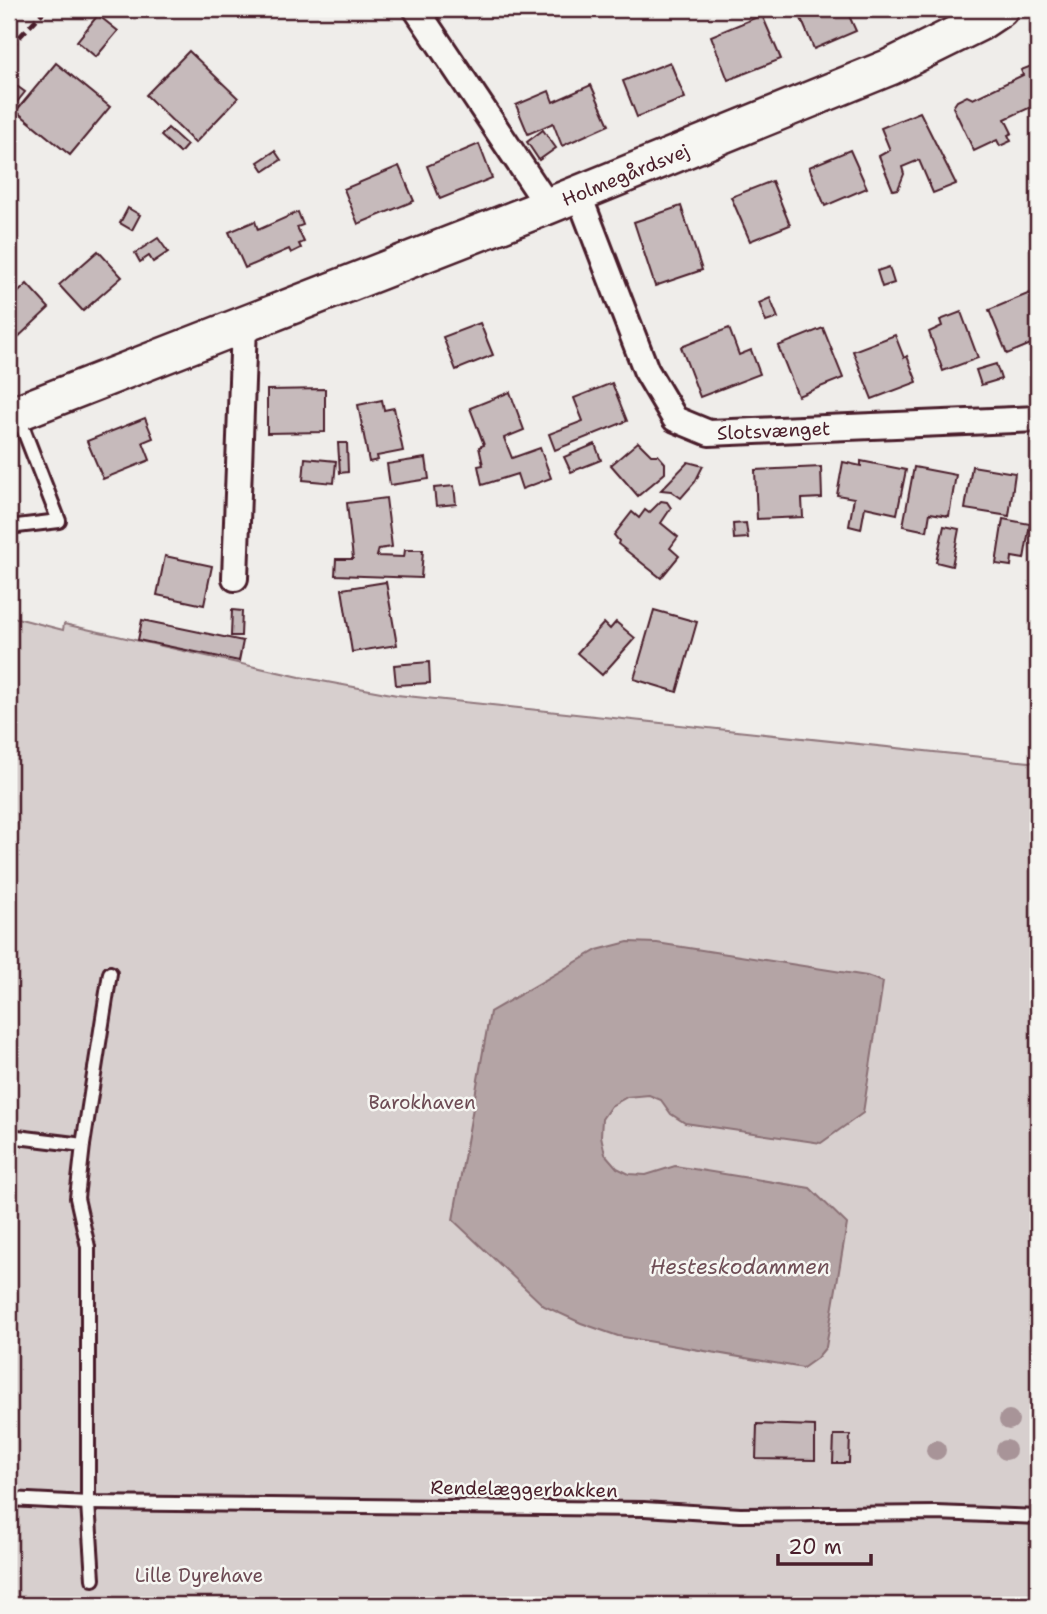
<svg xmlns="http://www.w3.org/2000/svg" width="1047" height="1614" font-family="'Shantell Sans',sans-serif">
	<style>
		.green { fill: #d7cfce; stroke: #90777c; stroke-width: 2 }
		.water { fill: #b4a4a5; stroke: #8a6f74; stroke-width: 2 }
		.building { fill: #c6babb; stroke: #4a1f2b; stroke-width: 2 }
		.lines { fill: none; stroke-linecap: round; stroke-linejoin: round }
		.lane-casing { stroke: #4a1f2b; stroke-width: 18 }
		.street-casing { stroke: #4a1f2b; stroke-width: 30 }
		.secondary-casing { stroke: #4a1f2b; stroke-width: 40 }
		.lane { stroke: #f6f6f2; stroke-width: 12 }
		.street { stroke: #f6f6f2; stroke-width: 24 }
		.secondary { stroke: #f6f6f2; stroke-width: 35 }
		.rail { stroke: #4a1f2b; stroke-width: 5; stroke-dasharray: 10 5; stroke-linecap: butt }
		.tree { fill: #a89498 }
		.labels { text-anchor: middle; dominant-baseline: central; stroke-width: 5; stroke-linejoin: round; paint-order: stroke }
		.street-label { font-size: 19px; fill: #4a1f2b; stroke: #f6f6f2 }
		.park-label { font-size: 19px; fill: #6d4b54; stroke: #f6f6f2 }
		.water-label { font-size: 21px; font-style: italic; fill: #6f4e56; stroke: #f6f6f2 }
	</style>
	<rect width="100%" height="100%" fill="#efedea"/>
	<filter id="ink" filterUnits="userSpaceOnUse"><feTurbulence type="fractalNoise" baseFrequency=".0143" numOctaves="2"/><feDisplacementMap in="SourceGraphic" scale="14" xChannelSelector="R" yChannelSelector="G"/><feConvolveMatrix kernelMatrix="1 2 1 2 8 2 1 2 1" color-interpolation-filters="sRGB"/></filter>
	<g filter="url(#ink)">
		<!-- green -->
		<polygon class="green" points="9,616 63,630 64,624 300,677 397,695 1038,763 1038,1605 9,1605"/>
		<!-- water -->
		<polygon class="water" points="628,942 657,943 867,976 883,982 863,1113 821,1143 685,1123 671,1114 661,1100 649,1095 627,1097 611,1106 602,1119 601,1136 605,1154 617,1168 629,1174 646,1175 675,1166 810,1188 847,1224 826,1347 817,1358 803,1368 618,1336 581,1323 544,1306 453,1220 490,1012 597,950"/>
		<!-- building -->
		<g class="building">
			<polygon points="818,9 846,9 856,31 814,49 800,16"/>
			<polygon points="98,15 118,31 96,57 77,41"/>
			<polygon points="762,15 781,59 728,80 711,36"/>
			<polygon points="189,51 238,98 195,143 146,95"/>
			<polygon points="670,62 685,98 637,117 623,81"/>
			<polygon points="56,63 110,107 70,155 16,111"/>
			<polygon points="1037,64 1038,117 1033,106 1005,119 1012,133 1008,135 1011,141 1000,146 997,140 974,151 953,107 957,101 967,96 973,99 1023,75 1021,70"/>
			<polygon points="14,84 25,92 9,112 9,91"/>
			<polygon points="591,85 609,125 562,146 553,123 528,134 516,105 549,91 553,102"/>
			<polygon points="920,112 956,184 933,193 919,160 902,167 904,174 898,189 893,190 879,156 890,150 881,128"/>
			<polygon points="168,128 187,145 180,153 161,136"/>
			<polygon points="543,130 556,148 539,160 527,142"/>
			<polygon points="479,144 492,178 440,199 427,166"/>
			<polygon points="850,150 867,188 825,206 809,167"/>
			<polygon points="275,151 281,160 264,171 258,162"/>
			<polygon points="399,166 414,201 358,224 344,189"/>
			<polygon points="772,181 790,225 750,241 731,197"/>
			<polygon points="681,206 702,270 655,286 634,222"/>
			<polygon points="128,208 140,215 132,230 120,223"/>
			<polygon points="298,212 303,225 297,227 304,242 299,244 301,248 291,253 289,249 245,268 229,232 255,221 258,230"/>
			<polygon points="158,238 168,252 153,262 149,256 140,262 135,253"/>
			<polygon points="98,251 122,277 83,311 59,285"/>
			<polygon points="889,267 894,283 882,287 877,271"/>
			<polygon points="27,284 49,308 13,342 9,337 9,301"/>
			<polygon points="1030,293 1038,313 1038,341 1007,354 989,310"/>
			<polygon points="770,298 778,318 766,322 759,303"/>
			<polygon points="961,312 978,358 943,371 929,332 942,326 940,320"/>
			<polygon points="480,323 493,355 456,370 443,337"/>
			<polygon points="729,328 739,355 751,350 760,374 700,397 681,347"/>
			<polygon points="823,328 843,378 798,396 778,346"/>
			<polygon points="895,335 904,358 907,356 917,382 872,399 853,351"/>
			<polygon points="996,364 1001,379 981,385 976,370"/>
			<polygon points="612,383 627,421 555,450 549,434 583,421 574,398"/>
			<polygon points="325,389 325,432 267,433 267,390"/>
			<polygon points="510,392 524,430 504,438 512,458 540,448 551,478 522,489 517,474 482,485 478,466 483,465 479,447 484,445 470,408"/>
			<polygon points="382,400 384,410 394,408 403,451 377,456 378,460 369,462 358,405"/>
			<polygon points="145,418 153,438 143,442 150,460 103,479 87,441"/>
			<polygon points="638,442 651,455 658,455 665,463 665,473 638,496 611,465"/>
			<polygon points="338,443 347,443 348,472 340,473"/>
			<polygon points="595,444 601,460 571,472 564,457"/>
			<polygon points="305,458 336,461 334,483 303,480"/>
			<polygon points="426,458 429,479 390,485 387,464"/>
			<polygon points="861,461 906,470 897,514 865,507 861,529 849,526 854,498 837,495 843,462 861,466"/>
			<polygon points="688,462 703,466 695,482 681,498 671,491 661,490"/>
			<polygon points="972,466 1015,473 1009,516 965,509"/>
			<polygon points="821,467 822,498 802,499 803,517 757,519 755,470"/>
			<polygon points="914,467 956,475 949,516 930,513 927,531 903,526"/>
			<polygon points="454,486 456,504 436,506 434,488"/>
			<polygon points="386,498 392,547 379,549 377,556 404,557 405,550 423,550 421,578 335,575 336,559 353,559 347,503"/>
			<polygon points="661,501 667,502 671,508 661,523 678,537 670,548 679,556 661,578 618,544 619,541 614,535 632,512 639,518 645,510 649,513"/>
			<polygon points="1003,519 1030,524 1024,559 1012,557 1011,566 996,564"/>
			<polygon points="746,523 748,538 734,539 733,524"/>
			<polygon points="944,526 959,529 952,566 936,562"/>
			<polygon points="165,556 212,566 204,605 157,595"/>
			<polygon points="386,582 397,645 352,652 342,589"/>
			<polygon points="232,610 242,611 241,636 231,636"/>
			<polygon points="654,610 697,622 677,692 634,679"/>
			<polygon points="142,620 243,641 239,661 138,640"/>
			<polygon points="616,622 635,638 602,675 577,653 604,623 610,629"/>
			<polygon points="429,662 430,683 396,685 394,665"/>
			<polygon points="757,1424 815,1426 815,1460 756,1459"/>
			<polygon points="834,1435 850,1435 849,1463 833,1463"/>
		</g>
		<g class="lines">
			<defs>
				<g id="lane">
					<polyline points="9,527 59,521 17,413"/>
					<polyline points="9,1136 83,1145"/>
					<polyline points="9,1499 88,1503 644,1509 740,1515 936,1513 1038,1517"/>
					<polyline points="93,1579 88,1503 88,1247 77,1198 83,1145 110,973"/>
				</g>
				<g id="street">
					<polyline points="416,9 548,206"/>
					<path id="s1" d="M578,193L646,370L675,419L709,433L1038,419"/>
					<polyline points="235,578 244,325"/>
				</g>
				<g id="secondary">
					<path id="s2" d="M9,416L548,206L890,67L979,23L1000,9"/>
				</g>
			</defs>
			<!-- lane casing -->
			<use href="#lane" class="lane-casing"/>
			<!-- street casing -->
			<use href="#street" class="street-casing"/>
			<!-- secondary casing -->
			<use href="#secondary" class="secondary-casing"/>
			<!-- lane -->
			<use href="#lane" class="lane"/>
			<!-- street -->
			<use href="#street" class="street"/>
			<!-- secondary -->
			<use href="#secondary" class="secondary"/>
			<!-- rail -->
			<polyline class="rail" points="9,48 46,9"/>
		</g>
		<!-- trees -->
		<g class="tree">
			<circle cx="1009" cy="1420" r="10"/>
			<circle cx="936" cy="1450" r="10"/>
			<circle cx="1006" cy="1450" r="10"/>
		</g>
	</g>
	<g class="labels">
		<!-- street labels -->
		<g class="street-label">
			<text stroke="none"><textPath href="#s2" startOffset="662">Holmegårdsvej</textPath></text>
			<text stroke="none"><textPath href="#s1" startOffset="348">Slotsvænget</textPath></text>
			<text transform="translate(524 1489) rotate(1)">Rendelæggerbakken</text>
		</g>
		<!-- park labels -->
		<g class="park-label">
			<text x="422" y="1102">Barokhaven</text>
			<text x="199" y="1575">Lille Dyrehave</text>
		</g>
		<!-- water labels -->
		<g class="water-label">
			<text x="740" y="1267">Hesteskodammen</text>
		</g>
	</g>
	<!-- margin -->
	<rect width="1047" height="1614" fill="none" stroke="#f6f6f2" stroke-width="35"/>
	<rect x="18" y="18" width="1012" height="1579" fill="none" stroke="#4a1f2b" stroke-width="2.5" filter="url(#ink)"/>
	<!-- scale -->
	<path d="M778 1554v10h93v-10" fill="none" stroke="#4a1f2b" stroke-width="3.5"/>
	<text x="788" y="1554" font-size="21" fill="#4a1f2b" stroke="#f6f6f2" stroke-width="5" paint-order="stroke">20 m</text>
</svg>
